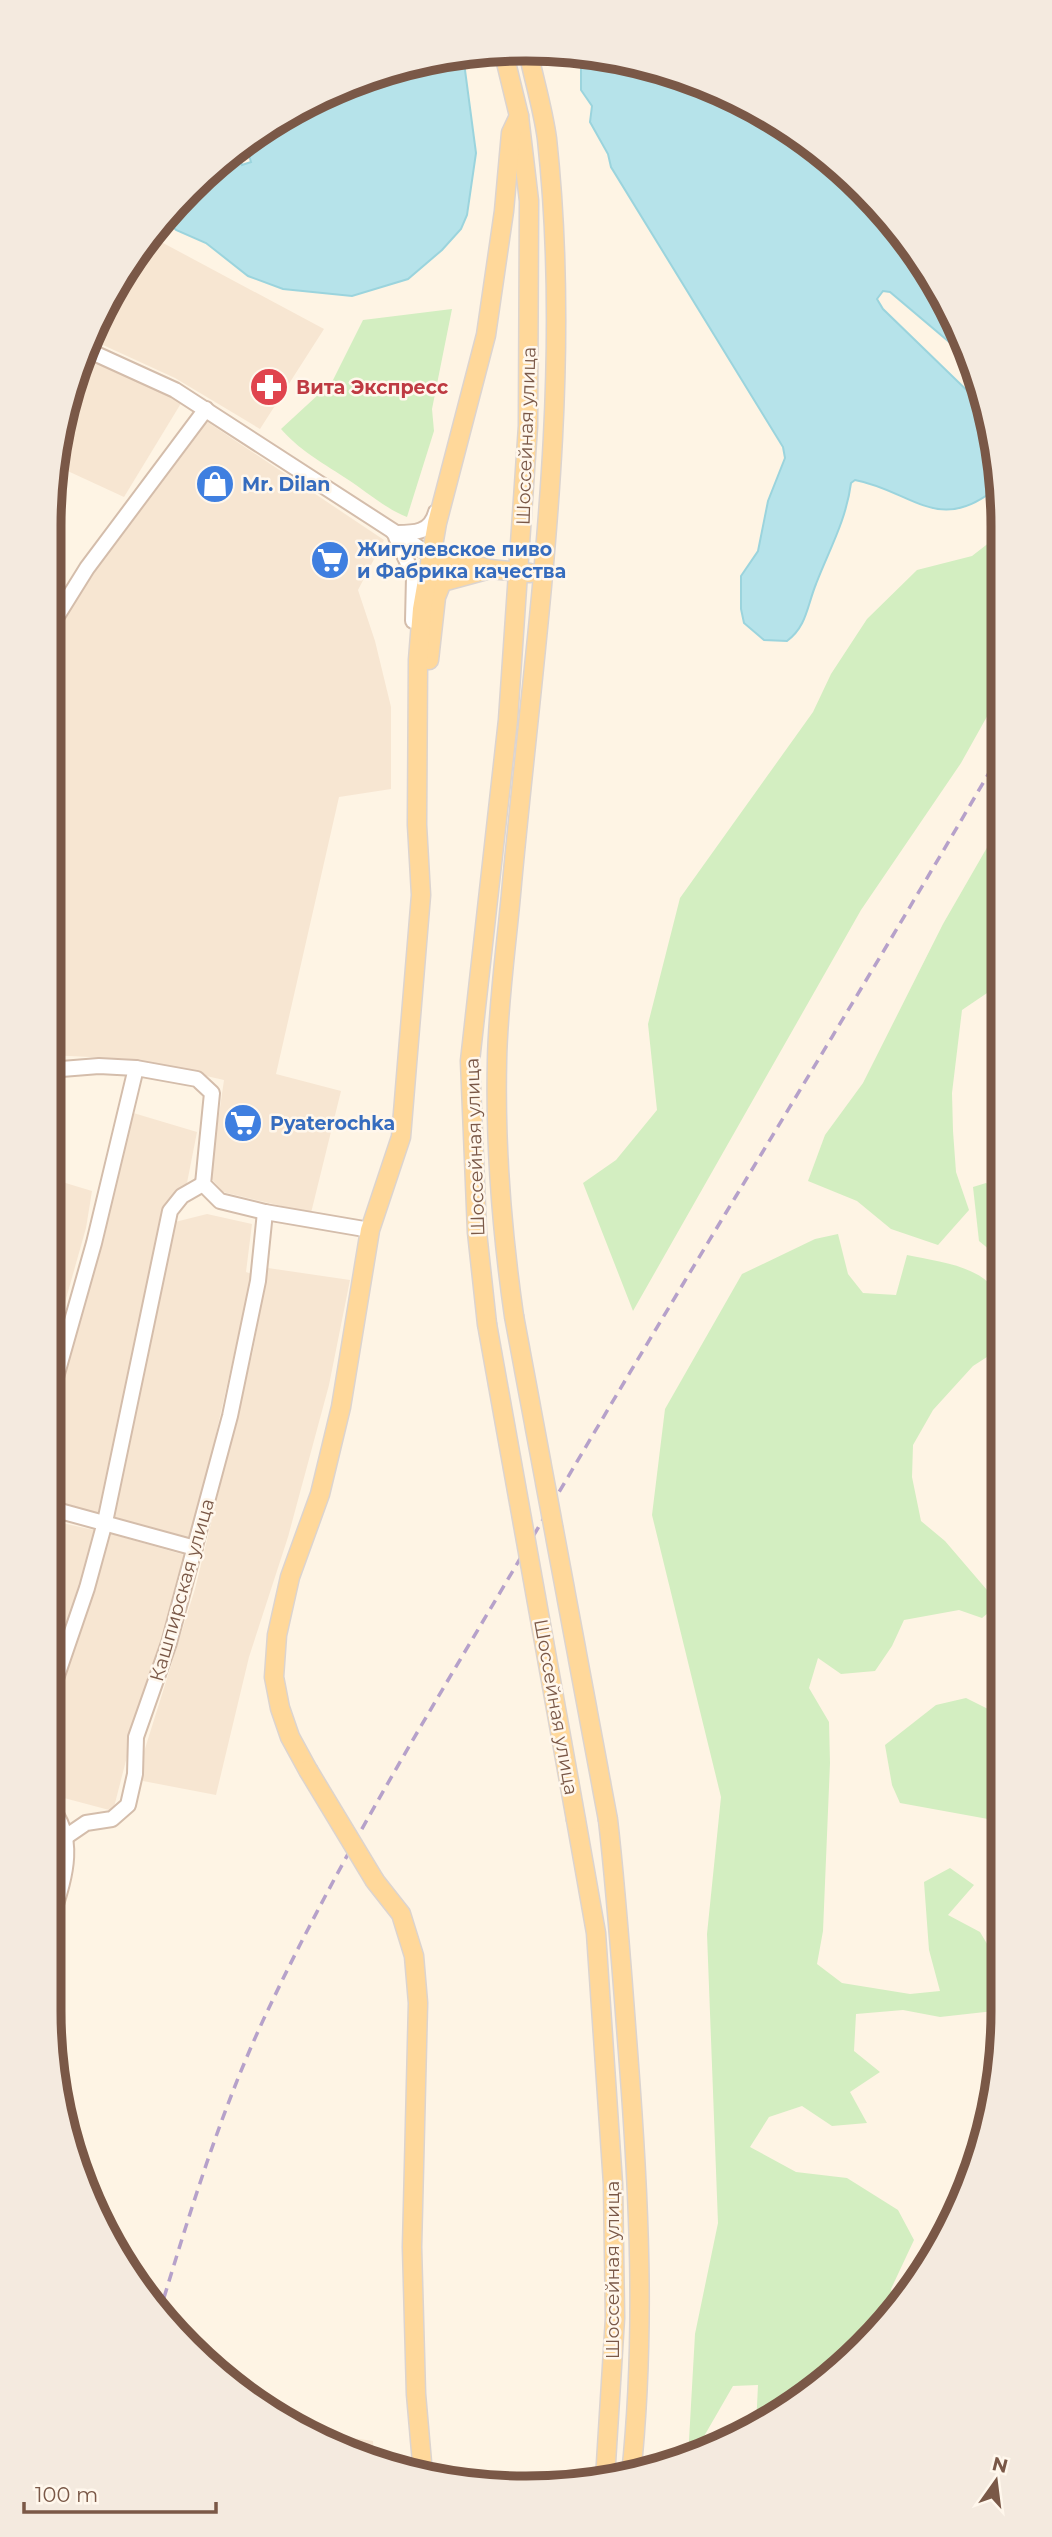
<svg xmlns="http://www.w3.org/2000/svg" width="1052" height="2537" font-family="Montserrat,sans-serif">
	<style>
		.residential { fill: #f7e6d2 }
		.green { fill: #d3eec1 }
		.water { fill: #b6e3ea; stroke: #9bd4dd; stroke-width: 2 }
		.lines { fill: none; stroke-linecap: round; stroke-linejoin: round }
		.minor-casing { stroke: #d4bdab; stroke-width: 18 }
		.major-casing { stroke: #dcd4cf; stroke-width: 21 }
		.minor { stroke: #fff; stroke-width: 14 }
		.major { stroke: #ffd89a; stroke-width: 18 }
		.rail { stroke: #b6a1ca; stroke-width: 3.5; stroke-dasharray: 10 7; stroke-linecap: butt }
		.major-bridge-casing { stroke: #dcd4cf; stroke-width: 21; stroke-linecap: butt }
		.major-bridge { stroke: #ffd89a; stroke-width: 18 }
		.labels { text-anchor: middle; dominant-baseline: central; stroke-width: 5; stroke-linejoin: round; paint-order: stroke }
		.health-label { font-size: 19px; font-weight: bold; fill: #be3a42; stroke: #fff7ec; text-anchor: start }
		.street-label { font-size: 19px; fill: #7a5847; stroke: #fff7ec }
		.shop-label { font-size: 19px; font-weight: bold; fill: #366cbe; stroke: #fff7ec; text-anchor: start }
		.rim { fill: none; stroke: #7a5847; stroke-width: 9 }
	</style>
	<rect width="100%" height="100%" fill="#fef4e4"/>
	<!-- residential -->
	<g class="residential">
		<polygon points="150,236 324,329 260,429 175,378 90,339 113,288"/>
		<polygon points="83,353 183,400 124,497 59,467 74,373"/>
		<polygon points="206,421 384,540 358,590 375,641 391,707 391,789 339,797 276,1074 341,1091 311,1213 223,1192 210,1177 224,1080 131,1059 49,1055 49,648 61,623 94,571"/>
		<polygon points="130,1112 197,1132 186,1188 165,1212 101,1518 49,1502 49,1421 66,1366"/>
		<polygon points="49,1178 92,1191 86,1228 49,1359"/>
		<polygon points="207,1214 252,1224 246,1272 252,1274 192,1541 114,1519 171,1223"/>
		<polygon points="268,1268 350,1280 329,1385 288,1537 249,1657 216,1795 143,1781 143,1755 195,1589 253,1351"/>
		<polygon points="49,1520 98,1531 49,1687"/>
		<polygon points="108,1533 188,1556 141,1702 113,1811 49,1794 49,1717"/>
		<polygon points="266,2406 313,2421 312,2432 373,2441 374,2463 288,2424"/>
	</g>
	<!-- green -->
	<g class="green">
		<path d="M452,309L432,409L434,431L407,517C387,509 373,497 356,485C329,466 303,454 281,429L332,382L363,320Z"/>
		<polygon points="999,535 999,695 961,763 861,910 633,1311 583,1183 616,1160 657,1110 648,1024 680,898 813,712 831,674 867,619 917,570 972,556"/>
		<polygon points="1000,825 1000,980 990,991 962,1010 952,1093 953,1131 956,1172 969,1210 938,1245 891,1229 857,1201 808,1181 825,1135 863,1083 943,924"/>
		<polygon points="986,1183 1001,1194 1001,1250 996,1255 979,1241 973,1187"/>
		<path d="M838,1234L848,1274L863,1293L896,1295L907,1255C939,1262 991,1266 1001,1303C1005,1316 1001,1335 1001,1348L973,1366L933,1410L913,1445L912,1477L921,1521L945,1541L999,1604L982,1618L959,1610L904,1620L892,1646L875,1671L841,1674L818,1658L809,1688L829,1722L830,1763L823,1931L817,1964L842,1983L910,1994L940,1991L929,1950L924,1882L950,1868L974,1885L948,1915L980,1932L999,1964L994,2011L940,2017L903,2010L856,2014L854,2051L880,2072L850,2092L867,2123L832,2126L802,2106L769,2117L750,2147L796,2172L847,2178L898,2210L914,2240L891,2289L897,2309L791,2408L756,2427L758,2385L733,2386L703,2438L688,2458L695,2334L718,2223L707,1934L721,1797L652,1515L665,1409L742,1274L815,1239Z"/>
		<polygon points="1002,1481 1002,1578 992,1572 990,1522 993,1485"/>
		<polygon points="966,1698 1002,1716 1002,1785 997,1783 988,1819 900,1803 892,1785 885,1745 936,1705"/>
	</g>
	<!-- water -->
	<g class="water">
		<path d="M581,53L679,74L791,129L885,212L954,315L967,357L890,292L883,291L877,299L883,309L981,404L999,463V486C939,537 913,491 855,480L851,483C846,521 829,550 816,584C807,606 807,626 787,641L764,640L744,623L741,609V576L758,551L768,501L785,458L783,447L611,167L608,154L590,122L592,106L581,90Z"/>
		<polygon points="463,55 476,153 467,215 461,229 442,250 408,279 352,296 283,289 248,276 206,243 176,230 163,217 234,149 238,152 242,165 251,162 245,142 315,98 402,65"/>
	</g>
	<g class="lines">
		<defs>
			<g id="minor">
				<polyline points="85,349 175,390 430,555"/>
				<path d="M394,533C413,533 430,534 436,512"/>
				<polyline points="396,537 414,577 413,621"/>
				<polyline points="49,629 87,568 206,409"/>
				<polyline points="49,1070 99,1066 136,1068 197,1079 212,1093 203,1184 220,1201 265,1212 370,1230"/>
				<polyline points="49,1402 94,1243 136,1068"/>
				<polyline points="49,1508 195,1548"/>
				<polyline points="49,1699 87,1588 105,1522 170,1211 182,1196 203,1184"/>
				<path d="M49,1805C81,1842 61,1886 49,1927"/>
				<polyline points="67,1836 86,1823 112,1819 128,1805 135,1774 136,1737 169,1643 230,1416 258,1281 265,1212"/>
			</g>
			<g id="major">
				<polyline points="430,555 490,569 530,573"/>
				<polyline points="429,660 436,597 442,582 490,569"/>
				<path d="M514,1316C502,1232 495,1147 497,1061C498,1002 507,942 512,883C535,635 574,388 547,139C543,109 534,80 528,51"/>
				<polyline points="487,1324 477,1232 470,1061 508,720 528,426 529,201 519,116 503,50"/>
				<polyline points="308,1770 290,1737 280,1708 274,1677 277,1635 290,1577 320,1494 341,1407 370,1230 401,1137 421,895 417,825 418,660 422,609 437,523 486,335 504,211 511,133 519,116"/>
				<polyline points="576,1820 596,1933 613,2184 615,2318 605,2479"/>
				<path d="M608,1820C617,1898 622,1975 628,2052C639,2193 646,2334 631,2475"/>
				<polyline points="375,1881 401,1914 414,1956 418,2003 412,2247 416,2394 423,2474"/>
			</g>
		</defs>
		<!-- minor casing -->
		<use href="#minor" class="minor-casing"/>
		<!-- major casing -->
		<use href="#major" class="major-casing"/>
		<!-- minor -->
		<use href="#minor" class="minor"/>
		<!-- major -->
		<use href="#major" class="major"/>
		<!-- rail -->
		<path class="rail" d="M159,2314C190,2212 221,2109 267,2012C342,1853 435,1703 524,1552C680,1284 844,1022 1000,754"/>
		<defs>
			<g id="major-bridge">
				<polyline points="514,1316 608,1820"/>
				<polyline points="487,1324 576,1820"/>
				<polyline points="308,1770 375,1881"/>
			</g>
		</defs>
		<!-- major-bridge casing -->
		<use href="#major-bridge" class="major-bridge-casing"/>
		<!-- major-bridge -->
		<use href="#major-bridge" class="major-bridge"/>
	</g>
	<!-- icons -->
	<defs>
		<symbol id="pharmacy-disc" viewBox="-11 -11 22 22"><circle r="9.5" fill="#e0444e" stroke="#fff7ec"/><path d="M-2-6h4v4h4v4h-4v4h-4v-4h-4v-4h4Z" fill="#fff"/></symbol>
		<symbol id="shop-disc" viewBox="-11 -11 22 22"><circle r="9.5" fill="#3f7fe0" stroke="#fff7ec"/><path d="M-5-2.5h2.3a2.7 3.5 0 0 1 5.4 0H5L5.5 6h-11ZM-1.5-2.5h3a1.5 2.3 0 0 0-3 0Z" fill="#fff"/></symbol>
		<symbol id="supermarket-disc" viewBox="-11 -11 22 22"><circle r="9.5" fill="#3f7fe0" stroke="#fff7ec"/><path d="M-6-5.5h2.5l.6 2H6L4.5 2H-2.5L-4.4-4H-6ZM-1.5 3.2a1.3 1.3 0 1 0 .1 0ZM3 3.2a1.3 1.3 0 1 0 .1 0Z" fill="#fff"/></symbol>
	</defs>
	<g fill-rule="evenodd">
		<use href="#pharmacy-disc" x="247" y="365" width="44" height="44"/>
		<use href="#shop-disc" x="193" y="462" width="44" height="44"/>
		<use href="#supermarket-disc" x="308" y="538" width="44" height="44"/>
		<use href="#supermarket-disc" x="221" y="1101" width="44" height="44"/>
	</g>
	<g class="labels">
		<!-- health labels -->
		<g class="health-label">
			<text x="296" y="387">Вита Экспресс</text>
		</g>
		<!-- street labels -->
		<g class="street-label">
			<text transform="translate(526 436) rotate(-88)">Шоссейная улица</text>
			<text transform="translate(475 1147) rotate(-92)">Шоссейная улица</text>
			<text transform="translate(182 1590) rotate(-74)">Кашпирская улица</text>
			<text transform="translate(556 1707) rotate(80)">Шоссейная улица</text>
			<text transform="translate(612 2270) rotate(-90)">Шоссейная улица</text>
		</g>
		<!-- shop labels -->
		<g class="shop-label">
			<text x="242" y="484">Mr. Dilan</text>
			<text x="357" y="549">Жигулевское пиво<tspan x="357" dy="22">и Фабрика качества</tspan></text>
			<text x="270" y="1123">Pyaterochka</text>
		</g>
	</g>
	<!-- crop -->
	<path d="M0 0H1052V2537H0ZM526 61H526A465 465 0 0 1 991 526V2011A465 465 0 0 1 526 2476H526A465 465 0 0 1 61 2011V526A465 465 0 0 1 526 61Z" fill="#f4eadf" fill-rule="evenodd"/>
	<path class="rim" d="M526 61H526A465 465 0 0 1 991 526V2011A465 465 0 0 1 526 2476H526A465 465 0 0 1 61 2011V526A465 465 0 0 1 526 61Z"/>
	<!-- north arrow -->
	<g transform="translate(996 2481) rotate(14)" stroke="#fff7ec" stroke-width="5" paint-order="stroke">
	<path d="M0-5L12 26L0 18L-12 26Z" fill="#7a5847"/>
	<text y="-10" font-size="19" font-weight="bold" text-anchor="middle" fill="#7a5847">N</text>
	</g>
	<!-- scale -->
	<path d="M24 2502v10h192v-10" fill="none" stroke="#7a5847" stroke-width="3.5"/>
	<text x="35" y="2502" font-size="21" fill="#7a5847" stroke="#fff7ec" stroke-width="5" paint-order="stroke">100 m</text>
</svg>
